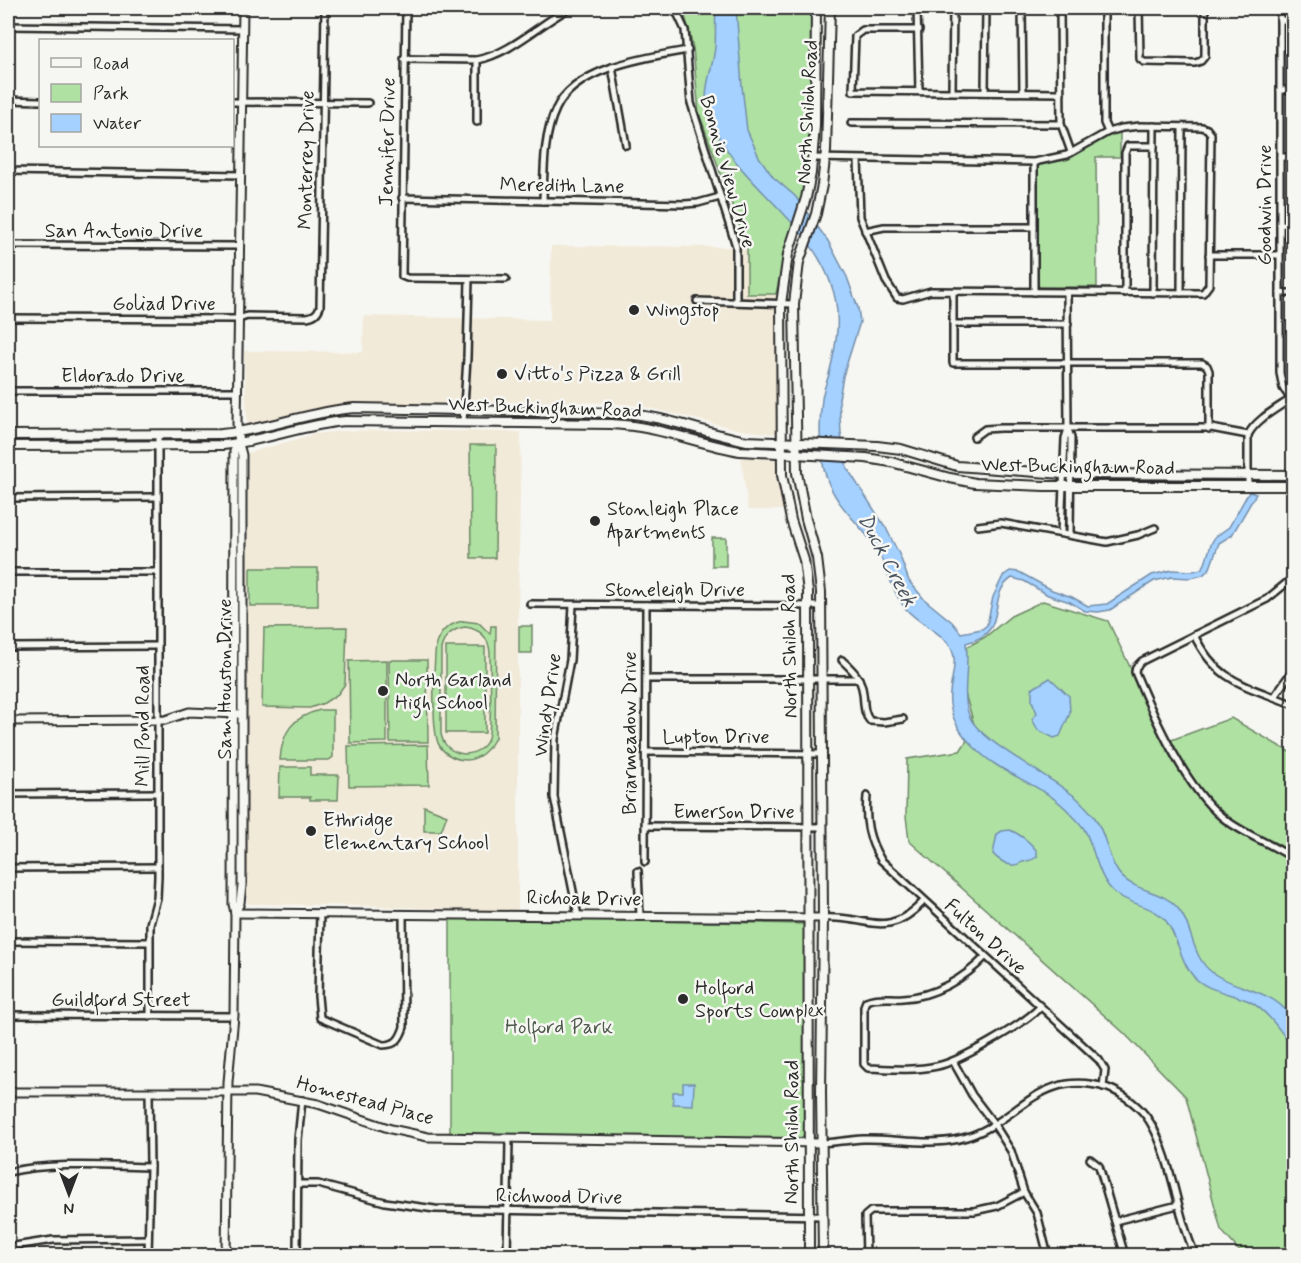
<svg xmlns="http://www.w3.org/2000/svg" width="1301" height="1263" font-family="Mynerve,sans-serif">
	<style>
		.built { fill: #f2ead8 }
		.green { fill: #afe1a2; stroke: #6d8666; stroke-width: 1.5; fill-rule: evenodd }
		.water { fill: #a4d1ff; stroke: #748faa; stroke-width: 1.5 }
		.lines { fill: none; stroke-linecap: round; stroke-linejoin: round }
		.minor-casing { stroke: #2b2b2b; stroke-width: 10 }
		.tertiary-casing { stroke: #2b2b2b; stroke-width: 11 }
		.secondary-casing { stroke: #2b2b2b; stroke-width: 12 }
		.minor { stroke: #f6f6f2; stroke-width: 5 }
		.tertiary { stroke: #f6f6f2; stroke-width: 7 }
		.secondary { stroke: #f6f6f2; stroke-width: 8 }
		.poi-dot { fill: #2b2b2b; stroke: #f6f6f2; stroke-width: 2 }
		.labels { text-anchor: middle; dominant-baseline: central; stroke-width: 5; stroke-linejoin: round; paint-order: stroke }
		.street-label { font-size: 20px; fill: #2b2b2b; stroke: #f6f6f2 }
		.poi-label { font-size: 20px; fill: #2b2b2b; stroke: #f6f6f2; text-anchor: start }
		.park-label { font-size: 20px; fill: #4c5849; stroke: #f6f6f2 }
		.water-label { font-size: 21px; font-style: italic; fill: #495460; stroke: #f6f6f2 }
	</style>
	<rect width="100%" height="100%" fill="#f6f6f2"/>
	<filter id="ink" filterUnits="userSpaceOnUse"><feTurbulence type="fractalNoise" baseFrequency=".0167" numOctaves="2"/><feDisplacementMap in="SourceGraphic" scale="12" xChannelSelector="R" yChannelSelector="G"/><feConvolveMatrix kernelMatrix="1 2 1 2 8 2 1 2 1" color-interpolation-filters="sRGB"/></filter>
	<g filter="url(#ink)">
		<!-- built -->
		<g class="built">
			<polygon points="551,246 747,247 747,294 776,294 776,434 741,430 645,407 611,403 556,402 337,405 247,424 244,351 363,352 364,316 550,320"/>
			<polygon points="386,430 521,432 518,615 518,912 374,906 247,904 248,453 315,434 341,431"/>
			<polygon points="741,457 777,459 785,510 748,510"/>
		</g>
		<!-- green -->
		<g class="green">
			<polygon points="683,8 813,8 810,158 805,191 788,238 776,294 747,294 747,247 699,113 693,48"/>
			<polygon points="1120,131 1120,157 1096,157 1097,287 1040,287 1037,284 1038,167 1041,163 1073,155 1096,141"/>
			<polygon points="470,445 496,445 495,558 471,558"/>
			<rect x="712" y="538" width="14" height="28"/>
			<rect x="250" y="568" width="68" height="38"/>
			<polygon points="1043,601 1108,621 1166,742 1231,718 1293,754 1293,1255 1242,1254 1221,1230 1186,1097 1124,1033 909,841 906,816 907,759 960,751 975,728 962,683 965,648 985,637 1011,616"/>
			<path d="M463,621L479,623L490,634L491,626H496L495,738C489,749 481,759 467,760C456,760 445,755 439,745C431,731 434,662 436,644C441,630 449,624 463,621ZM465,627C480,629 489,638 490,653C490,670 493,729 487,741C482,751 469,756 459,753C449,751 443,743 441,734V649C444,636 452,629 465,627Z"/>
			<rect x="519" y="626" width="13" height="27"/>
			<polygon points="347,627 345,684 338,694 324,703 310,708 262,707 264,628"/>
			<rect x="446" y="647" width="39" height="86"/>
			<polygon points="387,660 387,742 350,743 349,661"/>
			<polygon points="389,660 427,660 428,742 390,742"/>
			<path d="M320,710H333V757L329,760H280C282,732 292,717 320,710Z"/>
			<polygon points="428,745 429,785 349,786 348,746"/>
			<polygon points="280,767 310,767 310,775 339,775 338,800 310,800 310,797 279,797"/>
			<polygon points="424,806 447,815 441,831 424,831"/>
			<polygon points="450,917 804,924 805,925 805,1135 800,1138 450,1134"/>
		</g>
		<!-- water -->
		<g class="water">
			<path d="M716,8H736L742,86L747,130L759,157L773,177L795,196L828,241L847,277L858,308L860,322L843,376L839,399L841,434L847,468L886,528L900,556L909,581L924,599L952,622L961,633L982,629L987,625L993,597L1003,576L1010,571L1019,572L1052,590L1072,597L1088,606L1107,604L1152,575L1172,570L1193,571L1201,569L1205,564L1211,544L1215,537L1229,527L1249,492L1256,494L1232,535L1219,543L1210,568L1203,575L1191,578L1172,577L1154,581L1110,610L1098,612L1085,611L1070,602L1048,595L1024,581L1012,578C984,596 1012,632 966,643C970,666 961,693 969,715C978,742 1056,778 1080,801C1085,806 1091,812 1095,818C1106,834 1107,856 1118,872C1132,892 1160,889 1176,906C1194,925 1190,957 1213,973C1236,990 1279,990 1293,1021C1296,1028 1293,1041 1293,1048C1281,1032 1268,1011 1249,1001C1233,994 1209,991 1196,979C1180,964 1179,938 1166,921C1153,905 1130,905 1115,893C1097,878 1095,848 1084,829C1081,824 1075,818 1071,814C1045,784 1002,776 975,748C963,737 952,721 950,704C947,682 963,660 947,642C935,629 917,622 906,609C891,592 887,564 874,545C858,522 835,505 826,476C819,455 819,421 822,399C823,390 827,382 829,374C837,344 842,313 831,284C807,216 733,182 710,117C700,90 713,71 715,47C716,34 715,20 716,8Z"/>
			<polygon points="1050,678 1069,696 1070,713 1060,736 1054,738 1038,730 1032,719 1037,713 1032,701 1032,689"/>
			<path d="M1010,830C1022,835 1029,841 1037,851V857C1031,861 1029,860 1023,862C1019,863 1018,865 1014,865C1008,866 997,859 993,854L997,834L1002,831Z"/>
			<polygon points="683,1083 694,1083 693,1105 673,1104 673,1092 683,1092"/>
		</g>
		<g class="lines">
			<defs>
				<g id="minor">
					<polyline points="406,8 402,276 407,278 506,279"/>
					<polyline points="671,8 678,15 685,30 691,103 736,246 736,302"/>
					<polyline points="917,8 919,91"/>
					<polyline points="1022,8 1023,92"/>
					<polyline points="1060,8 1061,124 1071,152"/>
					<polyline points="1104,8 1104,123 1108,132"/>
					<polyline points="1139,8 1140,59 1144,62 1195,63 1201,61 1205,56 1205,8"/>
					<polyline points="1280,8 1280,373 1283,388 1291,399"/>
					<polyline points="1280,20 1294,21"/>
					<polyline points="8,26 243,29"/>
					<polyline points="919,30 863,30 855,36 853,91 1061,93"/>
					<path d="M404,59L477,60C512,53 539,24 570,8"/>
					<polyline points="612,67 626,145"/>
					<polyline points="1280,90 1294,90"/>
					<polyline points="952,91 953,8"/>
					<polyline points="985,92 986,8"/>
					<polyline points="8,100 40,101"/>
					<polyline points="232,102 368,103"/>
					<polyline points="477,122 477,60"/>
					<polyline points="851,123 1061,124"/>
					<polyline points="1280,157 1294,157"/>
					<polyline points="813,158 1034,162 1067,155 1108,132 1122,128 1140,126 1202,127 1207,129 1211,134 1209,285 1203,293 931,291 903,299 897,298 886,281 860,217 858,159"/>
					<polyline points="8,171 241,175"/>
					<polyline points="402,198 685,204 698,203 720,197"/>
					<path d="M543,201C544,171 543,136 556,109C575,67 648,57 688,50"/>
					<polyline points="1280,224 1294,225"/>
					<polyline points="1034,227 1034,292"/>
					<polyline points="865,231 884,227 1034,227 1034,162"/>
					<polyline points="8,245 240,246"/>
					<polyline points="1209,255 1279,255"/>
					<polyline points="953,292 953,363 1202,363 1207,366 1209,371 1209,429"/>
					<polyline points="1067,292 1068,429"/>
					<polyline points="1125,293 1125,153 1128,146 1154,146"/>
					<polyline points="1153,293 1154,126"/>
					<polyline points="1181,293 1182,127"/>
					<polyline points="1280,293 1294,293"/>
					<polyline points="697,301 794,304"/>
					<path d="M8,318L239,319L247,316L307,317C314,316 317,314 320,307L325,8"/>
					<polyline points="954,324 1068,324"/>
					<polyline points="8,391 238,391"/>
					<polyline points="463,422 467,358 469,279"/>
					<polyline points="974,437 985,429 1000,428 1211,428 1248,435"/>
					<path d="M1248,486V435C1256,419 1278,408 1292,398"/>
					<polyline points="8,498 157,497"/>
					<polyline points="978,526 1001,523 1107,542 1138,535 1155,528"/>
					<polyline points="1061,533 1065,438 1068,429 1071,438 1070,535"/>
					<polyline points="8,572 157,572"/>
					<path d="M1294,577L1267,599L1142,661L1136,667L1135,672C1154,717 1185,787 1222,817C1244,835 1271,843 1294,859"/>
					<polyline points="530,604 821,606"/>
					<polyline points="573,605 570,660 555,739 554,797 578,916"/>
					<path d="M1194,635C1218,684 1247,685 1294,705"/>
					<polyline points="8,647 158,646"/>
					<path d="M842,660C850,668 860,676 862,688C865,699 862,712 870,721L884,722L903,719"/>
					<polyline points="646,679 859,679"/>
					<polyline points="1274,697 1294,668"/>
					<polyline points="645,752 822,754"/>
					<polyline points="8,794 158,793"/>
					<path d="M867,796C865,820 868,839 881,860L1099,1060L1105,1070L1103,1087"/>
					<polyline points="645,826 823,827"/>
					<polyline points="645,862 646,605"/>
					<polyline points="8,868 158,867"/>
					<polyline points="638,871 640,917"/>
					<path d="M320,913L318,996L320,1018L383,1045C396,1045 400,1039 404,1027L403,914"/>
					<path d="M823,918C865,914 886,942 924,901"/>
					<polyline points="8,941 149,942"/>
					<path d="M985,957C965,978 933,997 903,998C891,999 877,996 866,1001L864,1006V1064L868,1068C890,1069 915,1071 937,1066C959,1062 1024,1024 1040,1007"/>
					<polyline points="8,1015 234,1016"/>
					<polyline points="150,1016 150,924 157,898 158,877 158,435"/>
					<polyline points="953,1061 972,1095 994,1124 1011,1151 1024,1192 1037,1213 1048,1256"/>
					<path d="M822,1143C835,1142 849,1140 863,1139C894,1138 928,1146 959,1139C1018,1126 1036,1066 1108,1088C1124,1094 1141,1107 1150,1122C1167,1150 1174,1190 1183,1221C1187,1233 1190,1245 1196,1256"/>
					<polyline points="1090,1159 1099,1166 1125,1256"/>
					<path d="M8,1172C54,1162 103,1166 150,1167"/>
					<polyline points="298,1184 318,1184 385,1202 435,1209 822,1216"/>
					<polyline points="1115,1221 1178,1205"/>
					<polyline points="8,1247 53,1240 148,1239"/>
					<polyline points="297,1254 316,1256"/>
					<polyline points="148,1256 150,1167 149,1092"/>
					<polyline points="297,1256 298,1140 302,1100"/>
					<polyline points="507,1256 509,1140"/>
					<polyline points="866,1256 865,1216 871,1211 974,1211 997,1206 1024,1192"/>
				</g>
				<g id="tertiary">
					<polyline points="8,721 165,720 189,712 238,714"/>
					<polyline points="235,913 240,903 242,885 242,455 239,444 237,424 243,8"/>
					<polyline points="235,913 823,918"/>
					<polyline points="8,1092 255,1092 318,1104 391,1129 428,1137 822,1143"/>
					<polyline points="226,1256 228,1082 234,1016 235,913 233,904 234,451 239,444"/>
				</g>
				<g id="secondary">
					<path d="M8,435L221,434C267,430 307,412 354,408L622,413C664,416 705,433 747,441L877,446L901,449L957,466L1063,474L1294,475"/>
					<path d="M8,446L223,445C265,441 304,424 346,421L611,424C659,426 695,443 740,451L866,458L891,462L950,478L975,483L1044,486H1294"/>
					<polyline points="809,1256 808,592 804,560 791,520 782,475 781,304 788,254 806,198 811,173 815,126 816,8"/>
					<polyline points="823,1256 821,1092 823,918 821,592 817,558 806,519 797,473 794,304 799,262 816,214 822,185 826,151 830,8"/>
				</g>
			</defs>
			<!-- minor casing -->
			<use href="#minor" class="minor-casing"/>
			<!-- tertiary casing -->
			<use href="#tertiary" class="tertiary-casing"/>
			<!-- secondary casing -->
			<use href="#secondary" class="secondary-casing"/>
			<!-- minor -->
			<use href="#minor" class="minor"/>
			<!-- tertiary -->
			<use href="#tertiary" class="tertiary"/>
			<!-- secondary -->
			<use href="#secondary" class="secondary"/>
		</g>
	</g>
	<!-- markers -->
	<g class="poi-dot">
		<circle cx="634" cy="310" r="6"/>
		<circle cx="502" cy="374" r="6"/>
		<circle cx="595" cy="521" r="6"/>
		<circle cx="383" cy="691" r="6"/>
		<circle cx="311" cy="831" r="6"/>
		<circle cx="683" cy="999" r="6"/>
	</g>
	<g class="labels">
		<!-- street labels -->
		<g class="street-label">
			<text transform="translate(808 112) rotate(-87)">North Shiloh Road</text>
			<text transform="translate(388 142) rotate(-89)">Jennifer Drive</text>
			<text transform="translate(307 160) rotate(-89)">Monterrey Drive</text>
			<text transform="translate(727 172) rotate(74)">Bonnie View Drive</text>
			<text transform="translate(562 186) rotate(1)">Meredith Lane</text>
			<text transform="translate(1265 205) rotate(-90)">Goodwin Drive</text>
			<text x="124" y="231">San Antonio Drive</text>
			<text x="164" y="304">Goliad Drive</text>
			<text x="123" y="376">Eldorado Drive</text>
			<text transform="translate(545 408) rotate(2)">West Buckingham Road</text>
			<text transform="translate(1078 467) rotate(1)">West Buckingham Road</text>
			<text x="675" y="590">Stoneleigh Drive</text>
			<text transform="translate(790 646) rotate(-91)">North Shiloh Road</text>
			<text transform="translate(225 679) rotate(-90)">Sam Houston Drive</text>
			<text transform="translate(548 705) rotate(-82)">Windy Drive</text>
			<text transform="translate(143 726) rotate(-90)">Mill Pond Road</text>
			<text transform="translate(630 733) rotate(-90)">Briarmeadow Drive</text>
			<text x="716" y="737">Lupton Drive</text>
			<text x="734" y="812">Emerson Drive</text>
			<text transform="translate(584 899) rotate(1)">Richoak Drive</text>
			<text transform="translate(985 937) rotate(42)">Fulton Drive</text>
			<text x="121" y="1000">Guildford Street</text>
			<text transform="translate(365 1101) rotate(15)">Homestead Place</text>
			<text transform="translate(792 1132) rotate(-90)">North Shiloh Road</text>
			<text transform="translate(559 1197) rotate(1)">Richwood Drive</text>
		</g>
		<!-- poi labels -->
		<g class="poi-label">
			<text x="646" y="310">Wingstop</text>
			<text x="514" y="374">Vitto's Pizza &amp; Grill</text>
			<text x="607" y="509">Stonleigh Place<tspan x="607" dy="23">Apartments</tspan></text>
			<text x="395" y="680">North Garland<tspan x="395" dy="23">High School</tspan></text>
			<text x="323" y="820">Ethridge<tspan x="323" dy="23">Elementary School</tspan></text>
			<text x="695" y="988">Holford<tspan x="695" dy="23">Sports Complex</tspan></text>
		</g>
		<!-- park labels -->
		<g class="park-label">
			<text x="559" y="1027">Holford Park</text>
		</g>
		<!-- water labels -->
		<g class="water-label">
			<text transform="translate(887 560) rotate(62)">Duck Creek</text>
		</g>
	</g>
	<!-- margin -->
	<rect width="1301" height="1263" fill="none" stroke="#f6f6f2" stroke-width="30"/>
	<rect x="15" y="15" width="1271" height="1233" fill="none" stroke="#2b2b2b" stroke-width="2" filter="url(#ink)"/>
	<!-- legend -->
	<rect x="39" y="39" width="195" height="108" fill="#f6f6f2" stroke="#a5a5a2" stroke-width="1.5"/>
	<rect x="51" y="58" width="30" height="9" fill="#f6f6f2" stroke="#a5a5a2" stroke-width="1.5"/>
	<text x="93" y="69" font-size="18" fill="#2b2b2b">Road</text>
	<rect x="51" y="84" width="30" height="18" fill="#afe1a2" stroke="#a5a5a2" stroke-width="1.5"/>
	<text x="93" y="99" font-size="18" fill="#2b2b2b">Park</text>
	<rect x="51" y="114" width="30" height="18" fill="#a4d1ff" stroke="#a5a5a2" stroke-width="1.5"/>
	<text x="93" y="129" font-size="18" fill="#2b2b2b">Water</text>
	<!-- north arrow -->
	<g transform="translate(69 1194) rotate(180)" stroke="#f6f6f2" stroke-width="4.5" paint-order="stroke">
	<path d="M0-4.5L10 22L0 15L-10 22Z" fill="#2b2b2b"/>
	<text y="-9" font-size="16" font-weight="bold" text-anchor="middle" fill="#2b2b2b">N</text>
	</g>
</svg>
